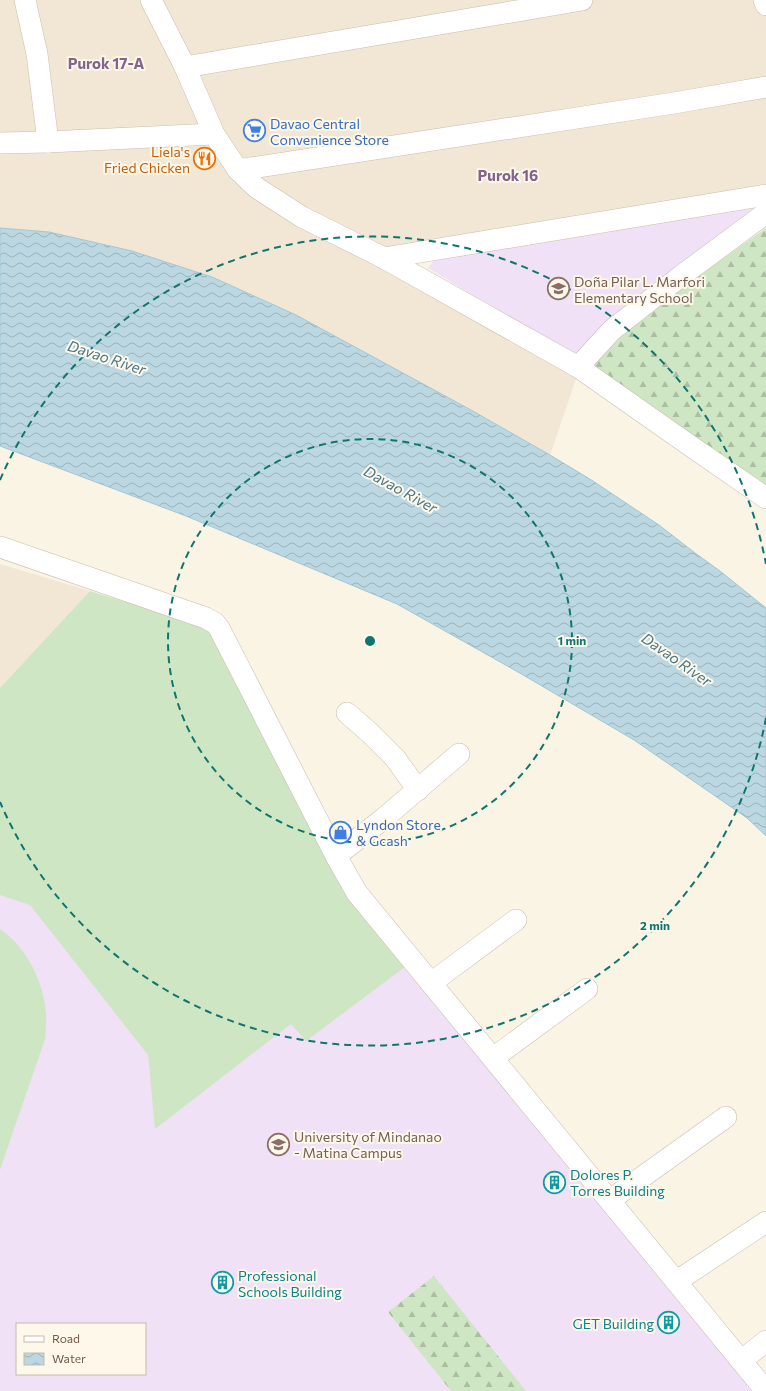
<svg xmlns="http://www.w3.org/2000/svg" width="766" height="1391" font-family="Commissioner,sans-serif">
	<style>
		.residential { fill: #f1e7d4 }
		.education { fill: #f1e1f6; fill-rule: evenodd }
		.forest { fill: url(#forest-firs) }
		.pitch { fill: #cee6c4 }
		.water { fill: url(#water-waves); stroke: #a2c6d3 }
		.lines { fill: none; stroke-linecap: round; stroke-linejoin: round }
		.minor-casing { stroke: #cbbdac; stroke-width: 22 }
		.minor { stroke: #fff; stroke-width: 21 }
		.ring { fill: none; stroke: #0f766e; stroke-width: 2; stroke-dasharray: 7 5 }
		.labels { text-anchor: middle; dominant-baseline: central; stroke-width: 4; stroke-linejoin: round; paint-order: stroke }
		.shop-label { font-size: 14px; fill: #366cbe; stroke: #fdf8ea; text-anchor: start }
		.food-label { font-size: 14px; fill: #c56008; stroke: #fdf8ea; text-anchor: end }
		.education-label { font-size: 14px; fill: #785e54; stroke: #fdf8ea; text-anchor: start }
		.culture-label { font-size: 14px; fill: #0d838f; stroke: #fdf8ea; text-anchor: start }
		.neighbourhood-label { font-size: 15px; font-weight: bold; fill: #84648c; stroke: #fdf8ea }
		.water-label { font-size: 15px; font-style: italic; fill: #4c7889; stroke: #fdf8ea }
		.centre { fill: #0f766e; stroke: #fdf8ea; stroke-width: 2 }
		.ring-label { font-size: 12px; text-anchor: middle; font-weight: bold; fill: #0f766e; stroke: #fdf8ea; stroke-width: 4; stroke-linejoin: round; paint-order: stroke }
	</style>
	<defs>
		<pattern id="forest-firs" width="22" height="20" patternUnits="userSpaceOnUse"><rect width="22" height="20" fill="#cee6c4"/><path d="M5 1l3.5 6h-7zM16 11l3.5 6h-7z" fill="#acbea1"/></pattern>
		<pattern id="water-waves" width="16" height="10" patternUnits="userSpaceOnUse"><rect width="16" height="10" fill="#bbd8e2"/><path d="M0 5q4-4 8 0t8 0" fill="none" stroke="#9cb2b9"/></pattern>
	</defs>
	<rect width="100%" height="100%" fill="#faf4e5"/>
	<!-- residential -->
	<g class="residential">
		<polygon points="0,0 766,0 766,192 381,252 577,376 550,455 471,410 296,315 212,277 132,251 50,232 0,228"/>
		<polygon points="0,564 90,591 0,688"/>
	</g>
	<!-- education -->
	<g class="education">
		<polygon points="750,205 763,215 581,360 428,268 440,252"/>
		<path d="M90,591L351,900L756,1391H0V688ZM17,1324H145V1374H17Z"/>
	</g>
	<!-- forest -->
	<g class="forest">
		<polygon points="766,228 766,487 590,367 619,332"/>
		<polygon points="434,1276 526,1391 451,1391 388,1312"/>
	</g>
	<!-- pitch -->
	<g class="pitch">
		<polygon points="90,591 209,628 409,964 306,1041 291,1024 155,1129 148,1055 30,905 0,895 0,688"/>
		<path d="M0,929C24,945 41,976 45,1005C47,1016 46,1027 45,1039L0,1170Z"/>
	</g>
	<!-- water -->
	<polygon class="water" points="0,228 49,232 132,251 212,277 296,315 471,410 550,455 593,481 659,525 695,553 720,571 766,608 766,836 747,818 634,740 518,672 397,604 186,516 0,446"/>
	<g class="lines">
		<defs>
			<g id="minor">
				<polyline points="25,0 37,54 48,142"/>
				<polyline points="151,0 185,67 214,134 238,170 257,188 302,217 384,258 578,367 692,447 766,498"/>
				<polyline points="764,0 766,5"/>
				<polyline points="185,67 582,0"/>
				<polyline points="0,143 48,142 214,134"/>
				<polyline points="238,170 674,103 766,87"/>
				<polyline points="384,258 766,195"/>
				<polyline points="578,367 612,330 681,276 766,213"/>
				<polyline points="0,547 206,618 215,623 219,628 336,856 357,893 766,1391"/>
				<polyline points="347,713 370,733 395,758 418,790"/>
				<polyline points="336,856 383,819 459,754"/>
				<polyline points="431,983 516,920"/>
				<polyline points="493,1058 587,989"/>
				<polyline points="610,1200 726,1117"/>
				<polyline points="677,1281 766,1222"/>
				<polyline points="741,1361 766,1341"/>
			</g>
		</defs>
		<!-- minor casing -->
		<use href="#minor" class="minor-casing"/>
		<!-- minor -->
		<use href="#minor" class="minor"/>
	</g>
	<!-- distance rings -->
	<g class="ring">
		<circle cx="370" cy="641" r="202"/>
		<path d="M766 718A403 403 0 0 1 0 802M0 480A403 403 0 0 1 766 564"/>
	</g>
	<!-- icons -->
	<defs>
		<symbol id="supermarket-ring" viewBox="-11 -11 22 22"><circle r="9.5" fill="#fdf8ea" stroke="#3f7fe0" stroke-width="1.5"/><path d="M-6-5.5h2.5l.6 2H6L4.5 2H-2.5L-4.4-4H-6ZM-1.5 3.2a1.3 1.3 0 1 0 .1 0ZM3 3.2a1.3 1.3 0 1 0 .1 0Z" fill="#3f7fe0"/></symbol>
		<symbol id="restaurant-ring" viewBox="-11 -11 22 22"><circle r="9.5" fill="#fdf8ea" stroke="#e8710a" stroke-width="1.5"/><path d="M-5-6h1v4h1v-4h1v4h1v-4h1v5L-1.5 .5V6h-2V.5L-5-1ZM5-6V6H3V1.5H1.5Q1.5-4 5-6Z" fill="#e8710a"/></symbol>
		<symbol id="school-ring" viewBox="-11 -11 22 22"><circle r="9.5" fill="#fdf8ea" stroke="#8d6e63" stroke-width="1.5"/><path d="M0-5L7-2L0 1L-7-2ZM-4 1L0 2.5L4 1V4Q0 6-4 4Z" fill="#8d6e63"/></symbol>
		<symbol id="shop-ring" viewBox="-11 -11 22 22"><circle r="9.5" fill="#fdf8ea" stroke="#3f7fe0" stroke-width="1.5"/><path d="M-5-2.5h2.3a2.7 3.5 0 0 1 5.4 0H5L5.5 6h-11ZM-1.5-2.5h3a1.5 2.3 0 0 0-3 0Z" fill="#3f7fe0"/></symbol>
		<symbol id="university-ring" viewBox="-11 -11 22 22"><circle r="9.5" fill="#fdf8ea" stroke="#8d6e63" stroke-width="1.5"/><path d="M0-5L7-2L0 1L-7-2ZM-4 1L0 2.5L4 1V4Q0 6-4 4Z" fill="#8d6e63"/></symbol>
		<symbol id="building-ring" viewBox="-11 -11 22 22"><circle r="9.5" fill="#fdf8ea" stroke="#0f9aa8" stroke-width="1.5"/><path d="M-4-6H4V6H1V3H-1V6H-4ZM-2.5-4.3h1.7v1.8h-1.7ZM.8-4.3h1.7v1.8H.8ZM-2.5-1h1.7V.8h-1.7ZM.8-1h1.7V.8H.8Z" fill="#0f9aa8"/></symbol>
	</defs>
	<g fill-rule="evenodd">
		<use href="#supermarket-ring" x="242" y="118" width="25" height="25"/>
		<use href="#restaurant-ring" x="192" y="146" width="25" height="25"/>
		<use href="#school-ring" x="546" y="276" width="25" height="25"/>
		<use href="#shop-ring" x="328" y="820" width="25" height="25"/>
		<use href="#university-ring" x="266" y="1132" width="25" height="25"/>
		<use href="#building-ring" x="542" y="1170" width="25" height="25"/>
		<use href="#building-ring" x="210" y="1270" width="25" height="25"/>
		<use href="#building-ring" x="656" y="1310" width="25" height="25"/>
	</g>
	<g class="labels">
		<!-- shop labels -->
		<g class="shop-label">
			<text x="270" y="123">Davao Central<tspan x="270" dy="16">Convenience Store</tspan></text>
			<text x="356" y="824">Lyndon Store<tspan x="356" dy="16">&amp; Gcash</tspan></text>
		</g>
		<!-- food labels -->
		<g class="food-label">
			<text x="190" y="151">Liela's<tspan x="190" dy="16">Fried Chicken</tspan></text>
		</g>
		<!-- education labels -->
		<g class="education-label">
			<text x="574" y="281">Doña Pilar L. Marfori<tspan x="574" dy="16">Elementary School</tspan></text>
			<text x="294" y="1136">University of Mindanao<tspan x="294" dy="16">- Matina Campus</tspan></text>
		</g>
		<!-- culture labels -->
		<g class="culture-label">
			<text x="570" y="1174">Dolores P.<tspan x="570" dy="16">Torres Building</tspan></text>
			<text x="238" y="1275">Professional<tspan x="238" dy="16">Schools Building</tspan></text>
			<text x="654" y="1323" text-anchor="end">GET Building</text>
		</g>
		<!-- neighbourhood labels -->
		<g class="neighbourhood-label">
			<text x="106" y="63">Purok 17-A</text>
			<text x="508" y="175">Purok 16</text>
		</g>
		<!-- water labels -->
		<g class="water-label">
			<text transform="translate(107 357) rotate(18)">Davao River</text>
			<text transform="translate(401 489) rotate(29)">Davao River</text>
			<text transform="translate(677 659) rotate(35)">Davao River</text>
		</g>
	</g>
	<circle cx="370" cy="641" r="6" class="centre"/>
	<g class="ring-label">
		<text x="572" y="645">1 min</text>
		<text x="655" y="930">2 min</text>
	</g>
	<!-- legend -->
	<rect x="16" y="1323" width="130" height="52" fill="#fdf8ea" stroke="#c5baab"/>
	<rect x="24" y="1336" width="20" height="6" fill="#ffffff" stroke="#c5baab"/>
	<text x="52" y="1343" font-size="12" fill="#715d4c">Road</text>
	<rect x="24" y="1353" width="20" height="12" fill="url(#water-waves)" stroke="#c5baab"/>
	<text x="52" y="1363" font-size="12" fill="#715d4c">Water</text>
</svg>
